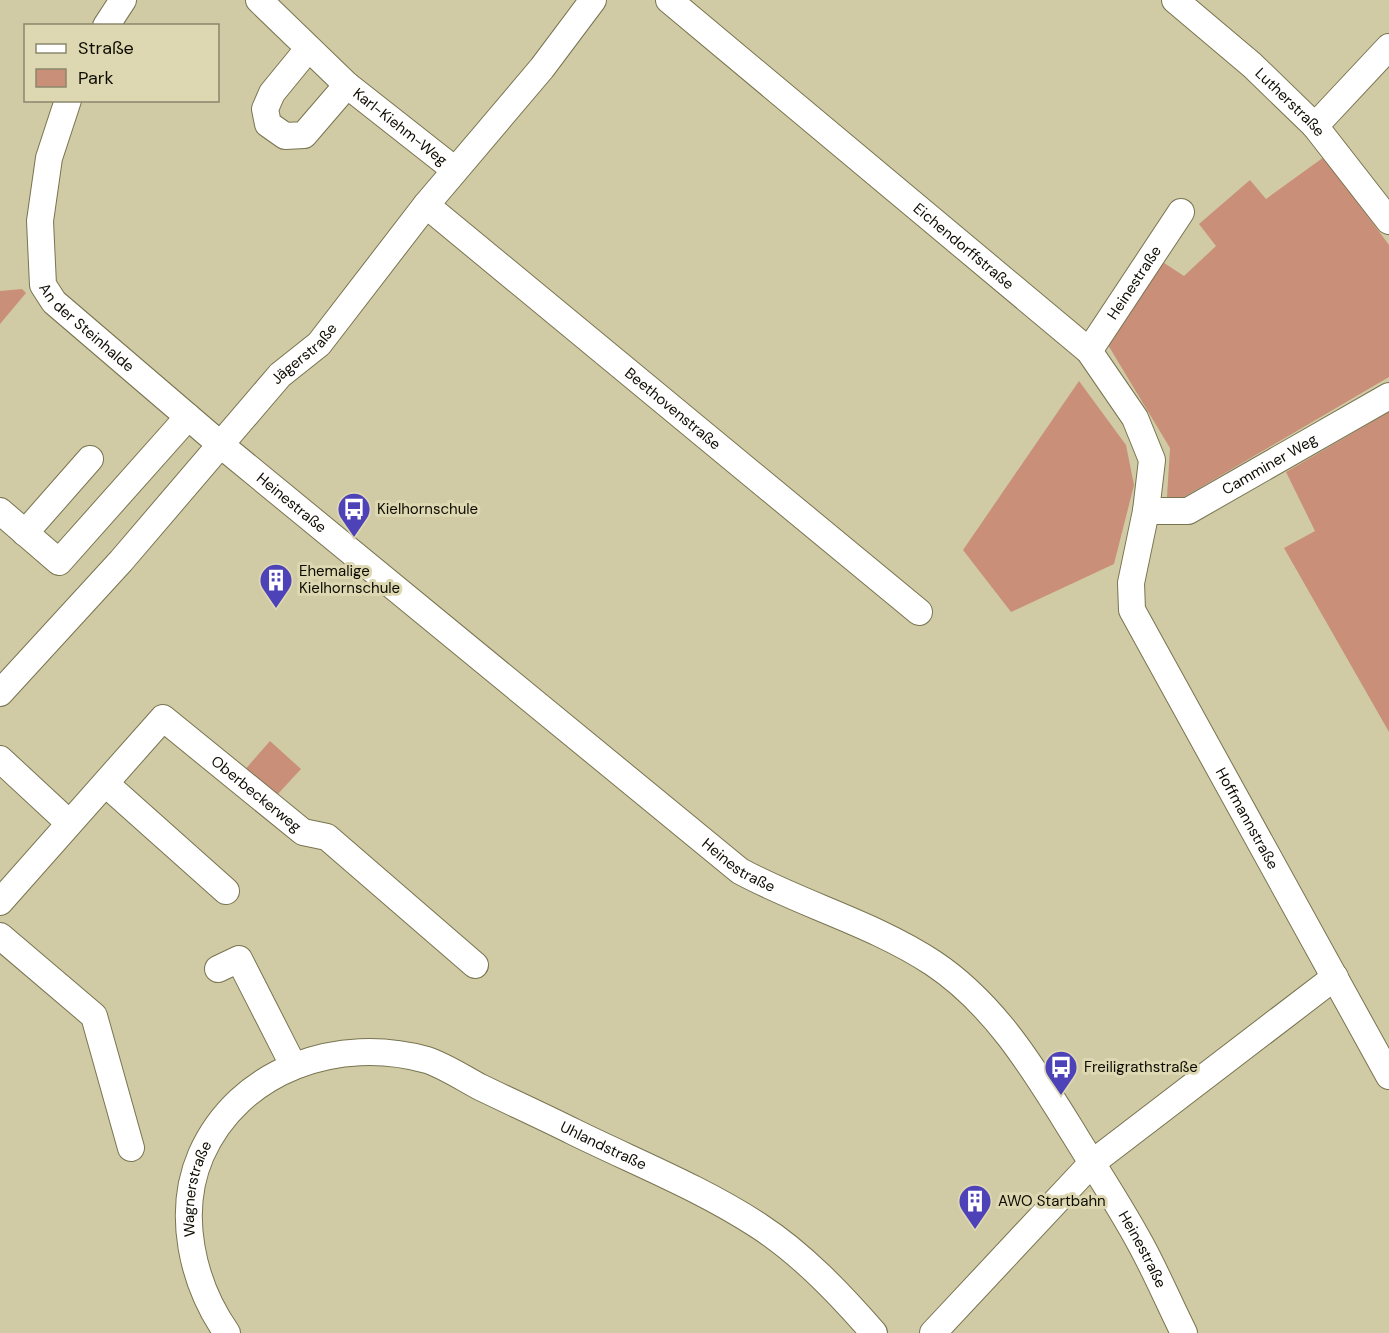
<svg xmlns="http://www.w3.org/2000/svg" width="1389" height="1333" font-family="'DM Sans',sans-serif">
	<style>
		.green { fill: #ca8f79 }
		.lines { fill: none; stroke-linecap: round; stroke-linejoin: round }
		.minor-casing { stroke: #787450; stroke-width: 28 }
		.minor { stroke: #fff; stroke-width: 26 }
		.labels { text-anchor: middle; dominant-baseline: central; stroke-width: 6; stroke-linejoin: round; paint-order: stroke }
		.street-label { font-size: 15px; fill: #0e0c02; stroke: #ddd8b2 }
		.poi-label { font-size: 15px; fill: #0e0c02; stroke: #ddd8b2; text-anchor: start }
	</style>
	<rect width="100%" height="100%" fill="#d0cba5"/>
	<!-- green -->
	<g class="green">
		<polygon points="1324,157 1389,245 1389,377 1184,497 1167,497 1170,448 1108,345 1158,259 1184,276 1216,246 1199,224 1250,180 1266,199"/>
		<polygon points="22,289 26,293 0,324 0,291"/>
		<polygon points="1079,381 1126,445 1134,485 1114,564 1011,612 963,550"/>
		<polygon points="1389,412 1389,732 1284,548 1315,531 1286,472"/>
		<polygon points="270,741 301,769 277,795 266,795 242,773"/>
	</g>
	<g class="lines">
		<defs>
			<g id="minor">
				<path id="s1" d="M259,0L347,85L455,170"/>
				<path id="s2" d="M669,0L1089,351L1135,418L1152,460L1146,511L1131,583L1132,610L1389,1076"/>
				<path id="s3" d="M1175,0L1252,65L1315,126L1389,221"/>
				<polyline points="106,26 123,0"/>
				<polyline points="308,49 272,93 265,109 268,124 285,136 304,135 347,85"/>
				<path id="s4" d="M68,100L49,158L40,221L43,285L54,302L221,445L740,871C803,905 874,924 933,963C996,1005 1035,1071 1074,1134C1096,1170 1120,1206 1140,1243C1156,1272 1169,1303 1184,1333"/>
				<polyline points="1315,126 1389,47"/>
				<path id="s5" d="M426,205L919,612"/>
				<path id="s6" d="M1089,351L1181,212"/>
				<polyline points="0,511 59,562 188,417"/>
				<path id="s7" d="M1146,511H1188L1389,396"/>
				<polyline points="25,533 90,459"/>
				<path id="s8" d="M0,693L121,561L280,375L319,344L426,205L542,68L593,0"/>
				<polyline points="0,759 69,823"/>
				<polyline points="106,784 226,891"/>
				<path id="s9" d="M0,902L163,718L303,832L327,837L475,965"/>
				<polyline points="0,936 94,1016 131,1148"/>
				<polyline points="218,969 239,959 293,1065"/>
				<path id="s10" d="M227,1333C192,1283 176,1213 201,1155C239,1069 339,1035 427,1060C445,1066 463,1078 480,1087C511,1102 542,1116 574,1132C635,1162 701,1188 759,1226C802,1254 840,1294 874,1333"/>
				<polyline points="933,1333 1092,1163 1335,977"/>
			</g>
		</defs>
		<!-- minor casing -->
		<use href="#minor" class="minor-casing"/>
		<!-- minor -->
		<use href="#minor" class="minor"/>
	</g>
	<!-- icons -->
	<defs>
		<symbol id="bus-pin" viewBox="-11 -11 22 30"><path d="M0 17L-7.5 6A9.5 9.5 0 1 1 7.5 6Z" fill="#4e42b9" stroke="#ddd8b2"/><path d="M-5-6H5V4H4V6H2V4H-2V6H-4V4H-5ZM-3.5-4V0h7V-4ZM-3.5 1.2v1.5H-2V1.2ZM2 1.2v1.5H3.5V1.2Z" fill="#fff"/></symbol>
		<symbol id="building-pin" viewBox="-11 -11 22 30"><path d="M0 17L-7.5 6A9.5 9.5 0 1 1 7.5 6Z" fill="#4e42b9" stroke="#ddd8b2"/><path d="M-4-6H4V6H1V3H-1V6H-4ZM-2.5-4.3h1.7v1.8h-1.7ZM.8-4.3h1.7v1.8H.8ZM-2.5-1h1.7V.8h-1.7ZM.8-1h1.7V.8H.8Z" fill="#fff"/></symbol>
	</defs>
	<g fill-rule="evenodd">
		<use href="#bus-pin" x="335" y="490" width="38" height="52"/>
		<use href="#building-pin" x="257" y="561" width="38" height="52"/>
		<use href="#bus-pin" x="1042" y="1048" width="38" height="52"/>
		<use href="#building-pin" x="956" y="1182" width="38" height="52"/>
	</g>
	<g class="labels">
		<!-- street labels -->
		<g class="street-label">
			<text stroke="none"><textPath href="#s3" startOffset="154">Lutherstraße</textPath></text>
			<text stroke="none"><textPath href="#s1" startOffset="190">Karl-Kiehm-Weg</textPath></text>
			<text stroke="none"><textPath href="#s2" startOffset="384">Eichendorffstraße</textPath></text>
			<text stroke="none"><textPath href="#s6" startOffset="82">Heinestraße</textPath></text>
			<text stroke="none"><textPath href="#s4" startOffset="250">An der Steinhalde</textPath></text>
			<text stroke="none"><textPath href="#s8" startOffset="456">Jägerstraße</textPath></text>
			<text stroke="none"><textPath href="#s5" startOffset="320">Beethovenstraße</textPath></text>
			<text stroke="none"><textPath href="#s7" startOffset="136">Camminer Weg</textPath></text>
			<text stroke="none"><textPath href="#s4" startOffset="520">Heinestraße</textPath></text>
			<text stroke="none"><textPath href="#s9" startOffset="366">Oberbeckerweg</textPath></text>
			<text stroke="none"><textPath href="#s2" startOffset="1064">Hoffmannstraße</textPath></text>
			<text stroke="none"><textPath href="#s4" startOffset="1096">Heinestraße</textPath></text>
			<text stroke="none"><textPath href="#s10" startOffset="651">Uhlandstraße</textPath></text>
			<text stroke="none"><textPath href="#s10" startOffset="153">Wagnerstraße</textPath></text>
			<text stroke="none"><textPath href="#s4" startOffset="1672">Heinestraße</textPath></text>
		</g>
		<!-- poi labels -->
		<g class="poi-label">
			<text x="377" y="509">Kielhornschule</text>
			<text x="299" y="571">Ehemalige<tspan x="299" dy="17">Kielhornschule</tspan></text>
			<text x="1084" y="1067">Freiligrathstraße</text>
			<text x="998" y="1201">AWO Startbahn</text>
		</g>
	</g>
	<!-- legend -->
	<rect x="24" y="24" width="195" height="78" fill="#ddd8b2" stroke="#8a866c" stroke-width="1.5"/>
	<rect x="36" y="44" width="30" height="9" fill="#ffffff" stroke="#8a866c" stroke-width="1.5"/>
	<text x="78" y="54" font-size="18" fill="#0e0c02">Straße</text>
	<rect x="36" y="69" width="30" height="18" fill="#ca8f79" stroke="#8a866c" stroke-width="1.5"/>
	<text x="78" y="84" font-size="18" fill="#0e0c02">Park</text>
</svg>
